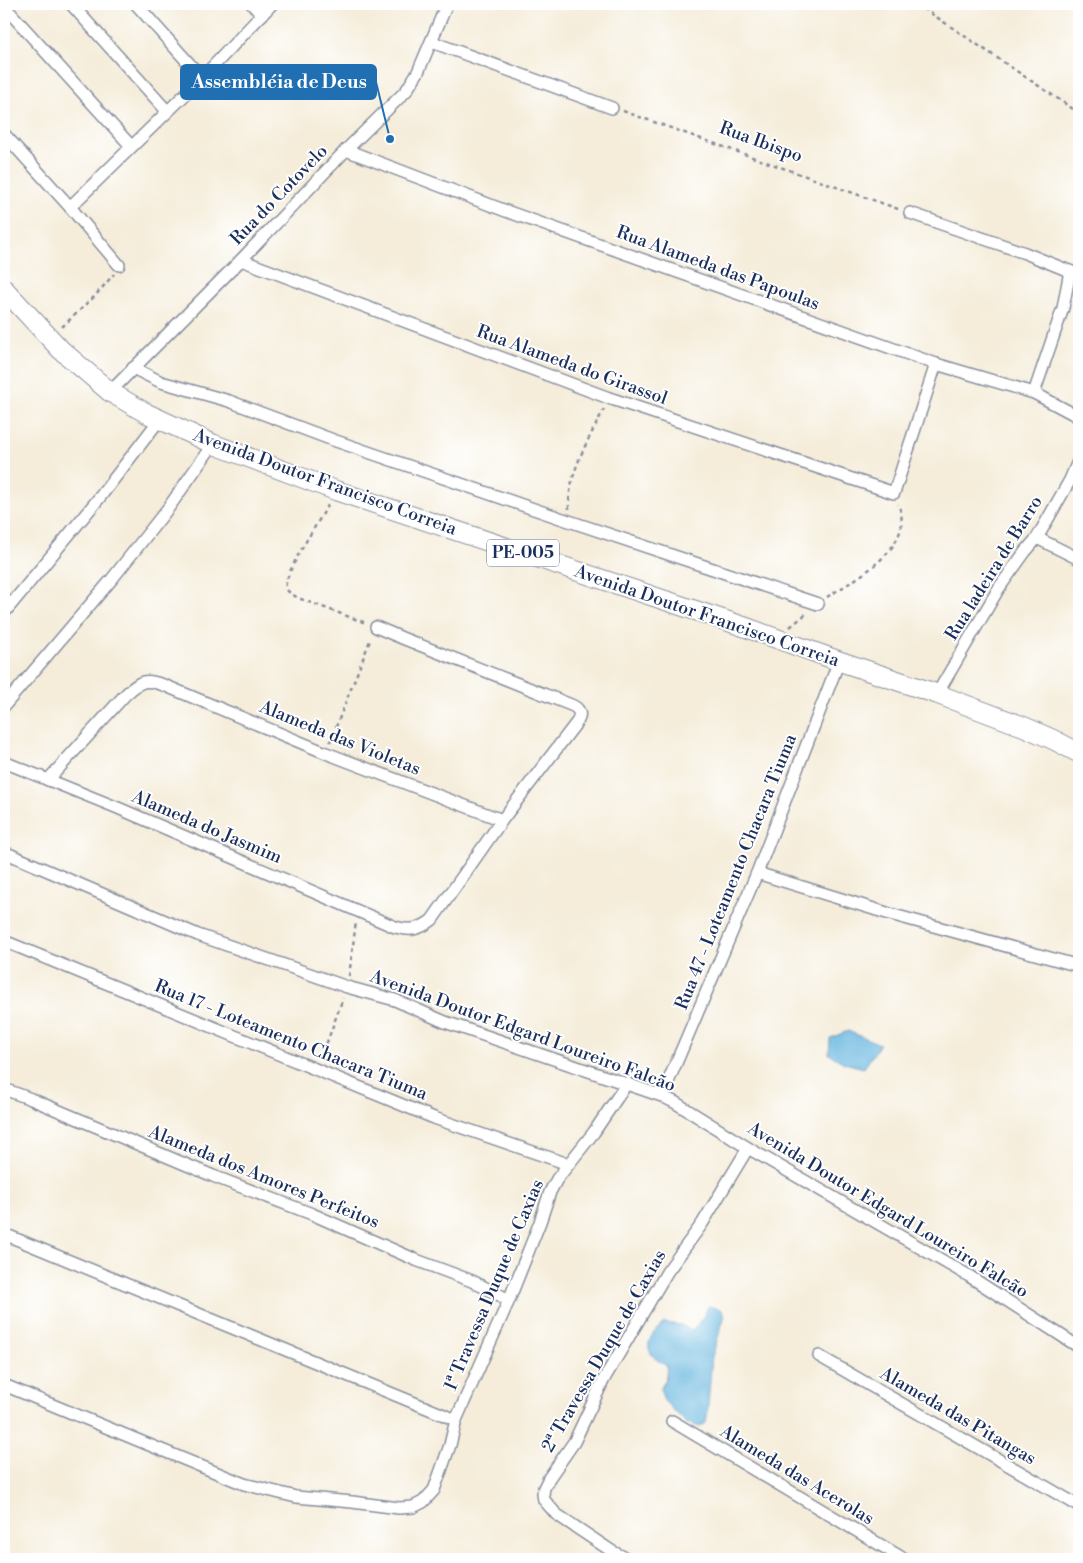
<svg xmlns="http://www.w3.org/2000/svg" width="1083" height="1563" font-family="'Libre Bodoni',serif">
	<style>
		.water { fill: #61b3dd; stroke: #3e719e }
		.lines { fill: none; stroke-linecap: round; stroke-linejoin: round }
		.street-casing { stroke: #888e9c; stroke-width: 14 }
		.primary-casing { stroke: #888e9c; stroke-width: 21 }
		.path { stroke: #888e9c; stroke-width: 2.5; stroke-dasharray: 4 4; stroke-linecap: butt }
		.street { stroke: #fff; stroke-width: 11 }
		.primary { stroke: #fff; stroke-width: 19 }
		.labels { text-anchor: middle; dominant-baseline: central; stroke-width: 4; stroke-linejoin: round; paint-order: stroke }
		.shield { fill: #fff; stroke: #5f6d8e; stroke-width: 1 }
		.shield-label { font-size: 16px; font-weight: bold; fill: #1b2f5e }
		.street-label { font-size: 18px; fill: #1b2f5e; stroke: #fff }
		.leader { fill: none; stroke: #1f6fb2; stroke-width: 2 }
		.callout-dot { fill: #1f6fb2; stroke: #fff; stroke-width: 2 }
		.callout { fill: #1f6fb2; stroke: #1f6fb2; stroke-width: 2 }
		.callout-label { font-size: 19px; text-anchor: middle; font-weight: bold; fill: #fff }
	</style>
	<rect width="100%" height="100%" fill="#fff"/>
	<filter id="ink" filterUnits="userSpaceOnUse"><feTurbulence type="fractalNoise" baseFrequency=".02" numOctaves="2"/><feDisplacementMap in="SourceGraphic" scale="10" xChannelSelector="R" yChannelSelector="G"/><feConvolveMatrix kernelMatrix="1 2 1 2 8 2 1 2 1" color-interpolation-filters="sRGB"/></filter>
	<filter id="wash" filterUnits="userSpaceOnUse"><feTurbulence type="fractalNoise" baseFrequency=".0096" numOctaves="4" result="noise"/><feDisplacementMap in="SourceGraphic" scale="20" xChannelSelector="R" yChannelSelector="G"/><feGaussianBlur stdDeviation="1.12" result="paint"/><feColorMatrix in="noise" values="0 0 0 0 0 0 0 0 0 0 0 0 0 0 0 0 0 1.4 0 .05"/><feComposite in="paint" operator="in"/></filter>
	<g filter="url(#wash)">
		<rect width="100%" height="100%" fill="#f5edda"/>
		<!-- water -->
		<g class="water">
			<polygon points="848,1031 880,1044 864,1068 844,1063 829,1054 830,1038"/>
			<path d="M708,1306L721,1309L725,1315L712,1357L707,1418L706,1423L700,1427L686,1423L664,1401L660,1389L665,1381L667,1366C642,1354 644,1339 664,1323L681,1325L692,1331L703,1317Z"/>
		</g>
	</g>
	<g filter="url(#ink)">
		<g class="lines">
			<defs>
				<g id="street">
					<polyline points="71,4 167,111"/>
					<polyline points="136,4 202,78"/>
					<polyline points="252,4 262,15"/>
					<polyline points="4,6 131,146"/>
					<polyline points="432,42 612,108"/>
					<polyline points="4,134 70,207 119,265"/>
					<polyline points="346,150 506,211 936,364 1034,393 1079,417"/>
					<polyline points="70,207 202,78 272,4"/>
					<polyline points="910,213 1025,253 1079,275"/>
					<polyline points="241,260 609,398 894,493 936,364"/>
					<polyline points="133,368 161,382 229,401 333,440 560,518 818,604"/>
					<polyline points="110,392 241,260 346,150 406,91 418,72 447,4"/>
					<polyline points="1034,393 1063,308 1070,271"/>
					<polyline points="1037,538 1079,559"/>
					<polyline points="4,613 100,497 160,419"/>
					<polyline points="937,694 999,588 1025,552 1037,538 1070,480 1079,459"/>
					<polyline points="4,706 112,579 169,507 213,444"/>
					<path d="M4,762L118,808L395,927C410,931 419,930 432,920L502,820L577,722C582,714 579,708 571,705L402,638L376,627"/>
					<path d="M48,780L125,695C141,680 145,678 166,686L326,753L502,820"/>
					<polyline points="4,852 198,935 347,987 395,1000 445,1022 662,1096 676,1103 748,1148 969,1276 1079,1347"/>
					<polyline points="757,873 890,914 1079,966"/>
					<polyline points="4,941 434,1118 568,1164"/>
					<polyline points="4,1089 31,1099 213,1176 312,1214 416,1260 472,1281 509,1300"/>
					<polyline points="662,1096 757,873 839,661"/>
					<polyline points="4,1234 456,1420"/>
					<polyline points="819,1356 1079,1506"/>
					<polyline points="4,1385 244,1484 296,1497 352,1502 399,1508 413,1507 423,1502 434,1490 450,1445 456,1420 509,1300 540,1222 550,1192 557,1179 594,1132 627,1083"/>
					<polyline points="672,1421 904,1559"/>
					<polyline points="628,1559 613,1552 556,1514 544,1500 543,1494 544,1488 549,1478 574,1442 604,1379 667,1272 702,1224 748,1148"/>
				</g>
				<polyline id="primary" points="4,289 61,350 110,392 146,413 213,444 337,491 742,626 839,661 937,694 1025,727 1054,740 1079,753"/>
			</defs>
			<!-- street casing -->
			<use href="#street" class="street-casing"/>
			<!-- primary casing -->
			<use href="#primary" class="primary-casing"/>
			<!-- path -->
			<g class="path">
				<polyline points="917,4 1079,113"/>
				<polyline points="623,111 901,210"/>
				<polyline points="62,327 95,296 114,274"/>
				<path d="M328,505C321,518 282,576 286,588C288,593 294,595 298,598L366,623"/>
				<path d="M569,509C568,472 588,441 604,409"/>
				<path d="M827,597C857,578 917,547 898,504"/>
				<polyline points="790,627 807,613"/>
				<polyline points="330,742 371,638"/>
				<polyline points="349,976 356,922"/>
				<polyline points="320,1058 326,1045 343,998"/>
			</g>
			<!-- street -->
			<use href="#street" class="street"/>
			<!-- primary -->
			<use href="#primary" class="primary"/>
		</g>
	</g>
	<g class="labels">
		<!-- shield labels -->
		<rect class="shield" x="487" y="539.5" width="72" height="27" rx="4"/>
		<g class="shield-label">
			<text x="523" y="553">PE-005</text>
		</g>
		<!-- street labels -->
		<g class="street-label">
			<text transform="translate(761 142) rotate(20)">Rua Ibispo</text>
			<text transform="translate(279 195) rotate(-46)">Rua do Cotovelo</text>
			<text transform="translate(718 268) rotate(20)">Rua Alameda das Papoulas</text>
			<text transform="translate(572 365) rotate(20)">Rua Alameda do Girassol</text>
			<text transform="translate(325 482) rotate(20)">Avenida Doutor Francisco Correia</text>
			<text transform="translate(994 568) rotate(-58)">Rua ladeira de Barro</text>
			<text transform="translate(707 616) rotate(19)">Avenida Doutor Francisco Correia</text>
			<text transform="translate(340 738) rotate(22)">Alameda das Violetas</text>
			<text transform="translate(207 827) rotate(23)">Alameda do Jasmim</text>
			<text transform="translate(736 872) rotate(-68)">Rua 47 - Loteamento Chacara Tiuma</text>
			<text transform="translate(523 1031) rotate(20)">Avenida Doutor Edgard Loureiro Falcão</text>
			<text transform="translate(291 1040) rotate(22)">Rua 17 - Loteamento Chacara Tiuma</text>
			<text transform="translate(264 1177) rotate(22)">Alameda dos Amores Perfeitos</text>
			<text transform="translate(888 1210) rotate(31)">Avenida Doutor Edgard Loureiro Falcão</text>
			<text transform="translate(494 1285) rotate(-67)">1ª Travessa Duque de Caxias</text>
			<text transform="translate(604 1351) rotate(-60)">2ª Travessa Duque de Caxias</text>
			<text transform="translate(958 1416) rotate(30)">Alameda das Pitangas</text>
			<text transform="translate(797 1475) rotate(31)">Alameda das Acerolas</text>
		</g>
	</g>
	<!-- callouts -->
	<path class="leader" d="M390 139L376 82"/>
	<circle class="callout-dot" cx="390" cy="139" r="5"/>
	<rect class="callout" x="181" y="65" width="195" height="34" rx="5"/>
	<g class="callout-label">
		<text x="279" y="88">Assembléia de Deus</text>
	</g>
	<!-- margin -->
	<rect width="1083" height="1563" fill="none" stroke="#fff" stroke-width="20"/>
</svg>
